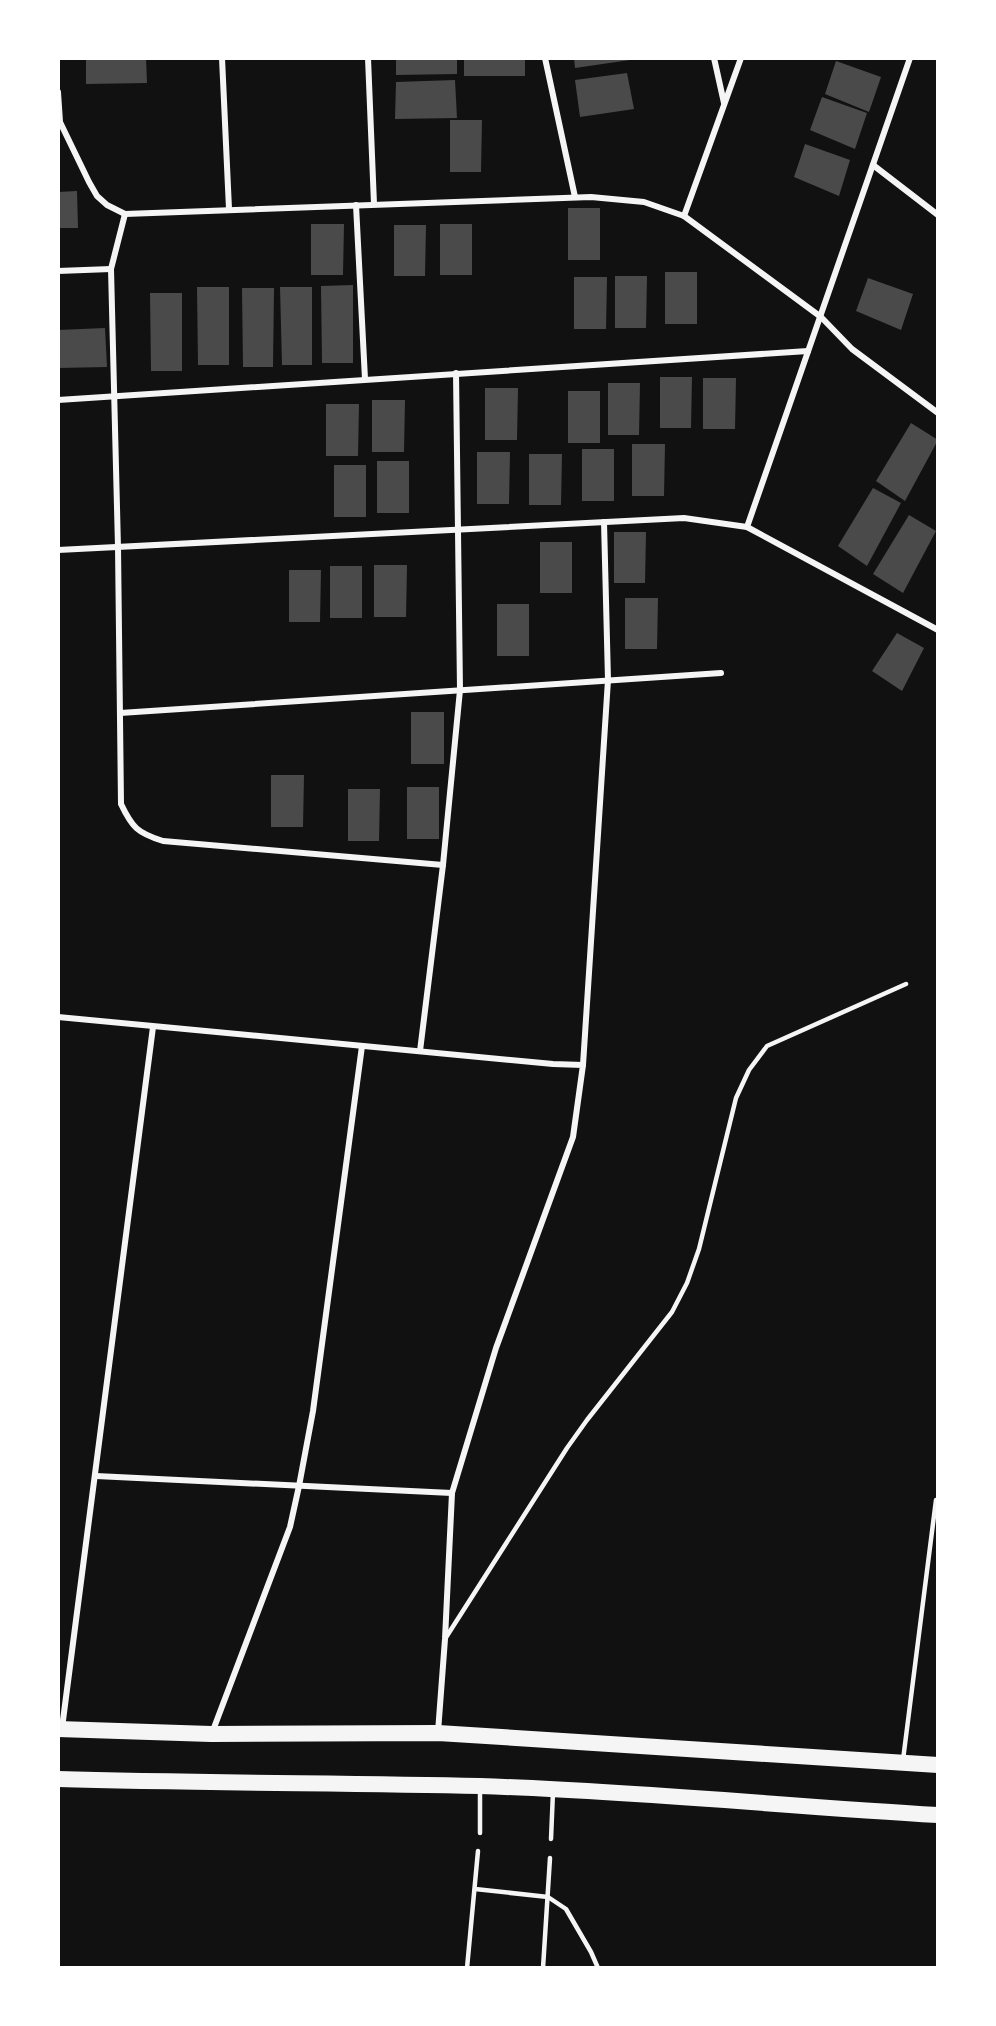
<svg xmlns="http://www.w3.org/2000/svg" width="996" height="2026" font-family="'Alegreya Sans',sans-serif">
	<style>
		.building { fill: #4a4a4a }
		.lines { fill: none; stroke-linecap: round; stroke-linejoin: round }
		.service { stroke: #f5f5f5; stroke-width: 4.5 }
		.minor { stroke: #f5f5f5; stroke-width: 6 }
		.trunk { stroke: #f5f5f5; stroke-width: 16 }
	</style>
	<rect width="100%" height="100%" fill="#111"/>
	<!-- building -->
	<g class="building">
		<polygon points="86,58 146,58 147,83 86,84"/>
		<polygon points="396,58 457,58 457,74 396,75"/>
		<rect x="464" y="58" width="61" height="18"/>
		<polygon points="574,58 630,58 630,60 575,68"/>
		<polygon points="836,61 881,77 869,112 825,94"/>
		<polygon points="627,73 634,109 580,117 575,80"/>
		<polygon points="455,80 457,118 395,119 396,82"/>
		<polygon points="822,97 867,113 855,149 810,130"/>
		<polygon points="450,120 482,120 481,172 450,172"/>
		<polygon points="805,144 850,160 839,196 794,177"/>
		<polygon points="77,191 78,228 58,228 58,192"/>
		<rect x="568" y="208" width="32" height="52"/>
		<polygon points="311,224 344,224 343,275 311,275"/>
		<rect x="440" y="224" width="32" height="51"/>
		<polygon points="394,225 426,225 425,276 394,276"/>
		<rect x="665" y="272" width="32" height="52"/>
		<polygon points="615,276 647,276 646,328 615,328"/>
		<polygon points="574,277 607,277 606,329 574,329"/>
		<polygon points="868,278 913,294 901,330 856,311"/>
		<polygon points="353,285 353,363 322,363 321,286"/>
		<polygon points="197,287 229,287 229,365 198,365"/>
		<polygon points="280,287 312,287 312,365 282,365"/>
		<polygon points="242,288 274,288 273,367 243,367"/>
		<polygon points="150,293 182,293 182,371 151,371"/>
		<polygon points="105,328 107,367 58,368 58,330"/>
		<polygon points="660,377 692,377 691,428 660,428"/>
		<polygon points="703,378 736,378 735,429 703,429"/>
		<polygon points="608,383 640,383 639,435 608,435"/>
		<polygon points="485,388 518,388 517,440 485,440"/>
		<rect x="568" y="391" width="32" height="52"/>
		<polygon points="372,400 405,400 404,452 372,452"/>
		<polygon points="326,404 359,404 358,456 326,456"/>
		<polygon points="911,423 938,440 905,501 876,481"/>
		<polygon points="632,444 665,444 664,496 632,496"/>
		<rect x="582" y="449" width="32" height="52"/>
		<polygon points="477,452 510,452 509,504 477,504"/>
		<polygon points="529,454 562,454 561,505 529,505"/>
		<rect x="377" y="461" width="32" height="52"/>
		<rect x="334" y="465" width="32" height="52"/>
		<polygon points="873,488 901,503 867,566 838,546"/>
		<polygon points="909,515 936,531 903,593 873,574"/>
		<polygon points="614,532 646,532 645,583 614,583"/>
		<rect x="540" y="542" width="32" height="51"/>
		<polygon points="374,565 407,565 406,617 374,617"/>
		<rect x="330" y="566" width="32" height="52"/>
		<polygon points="289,570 321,570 320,622 289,622"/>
		<polygon points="625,598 658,598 657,649 625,649"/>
		<rect x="497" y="604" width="32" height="52"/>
		<polygon points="897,633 924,648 902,691 872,671"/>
		<rect x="411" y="712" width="33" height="52"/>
		<polygon points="271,775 304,775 303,827 271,827"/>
		<rect x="407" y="787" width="32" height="52"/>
		<polygon points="348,789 380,789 379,841 348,841"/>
	</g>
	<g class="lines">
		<!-- service -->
		<g class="service">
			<polyline points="445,1639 567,1448 587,1420 672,1312 687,1283 699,1249 736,1098 749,1070 767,1046 906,984"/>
			<polyline points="903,1760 936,1500"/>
			<polyline points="480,1791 480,1833"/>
			<polyline points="551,1839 553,1792"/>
			<polyline points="475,1889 548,1897 566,1909 591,1952 598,1968"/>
			<polyline points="467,1968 478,1851"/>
			<polyline points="543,1968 550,1858"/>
		</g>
		<!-- minor -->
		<g class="minor">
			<polyline points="222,58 229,209"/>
			<polyline points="368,58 374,204"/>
			<polyline points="545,58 575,197"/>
			<polyline points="714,58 724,103"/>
			<polyline points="58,92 60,122 89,182 97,196 107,205 125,214 591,197 644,202 684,216 821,317 852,349 938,413"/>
			<polyline points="873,165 938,215"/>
			<polyline points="356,205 365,379"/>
			<path d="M125,214L111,269L118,547L121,804C132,827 137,833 163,841L443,865"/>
			<polyline points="684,216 741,58"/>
			<polyline points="58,271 111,269"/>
			<polyline points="58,400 808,351"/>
			<polyline points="747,527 910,58"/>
			<polyline points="58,550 684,518 747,527 938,630"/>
			<polyline points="120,713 721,673"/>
			<polyline points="58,1017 553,1064 583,1065 573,1137 496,1348 452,1493 445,1639 438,1732"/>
			<polyline points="420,1051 443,865 460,690 456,373"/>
			<polyline points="583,1065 608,680 604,522"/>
			<polyline points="96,1476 452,1493"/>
			<polyline points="62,1728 153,1027"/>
			<polyline points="212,1733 290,1527 299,1486 313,1411 362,1046"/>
		</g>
		<!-- trunk -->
		<g class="trunk">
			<polyline points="58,1729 211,1734 438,1733 938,1765"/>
			<path d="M58,1779C199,1783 340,1783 480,1786C633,1791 785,1806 938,1815"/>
		</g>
	</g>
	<!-- border -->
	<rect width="996" height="2026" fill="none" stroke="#ffffff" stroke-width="120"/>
</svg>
